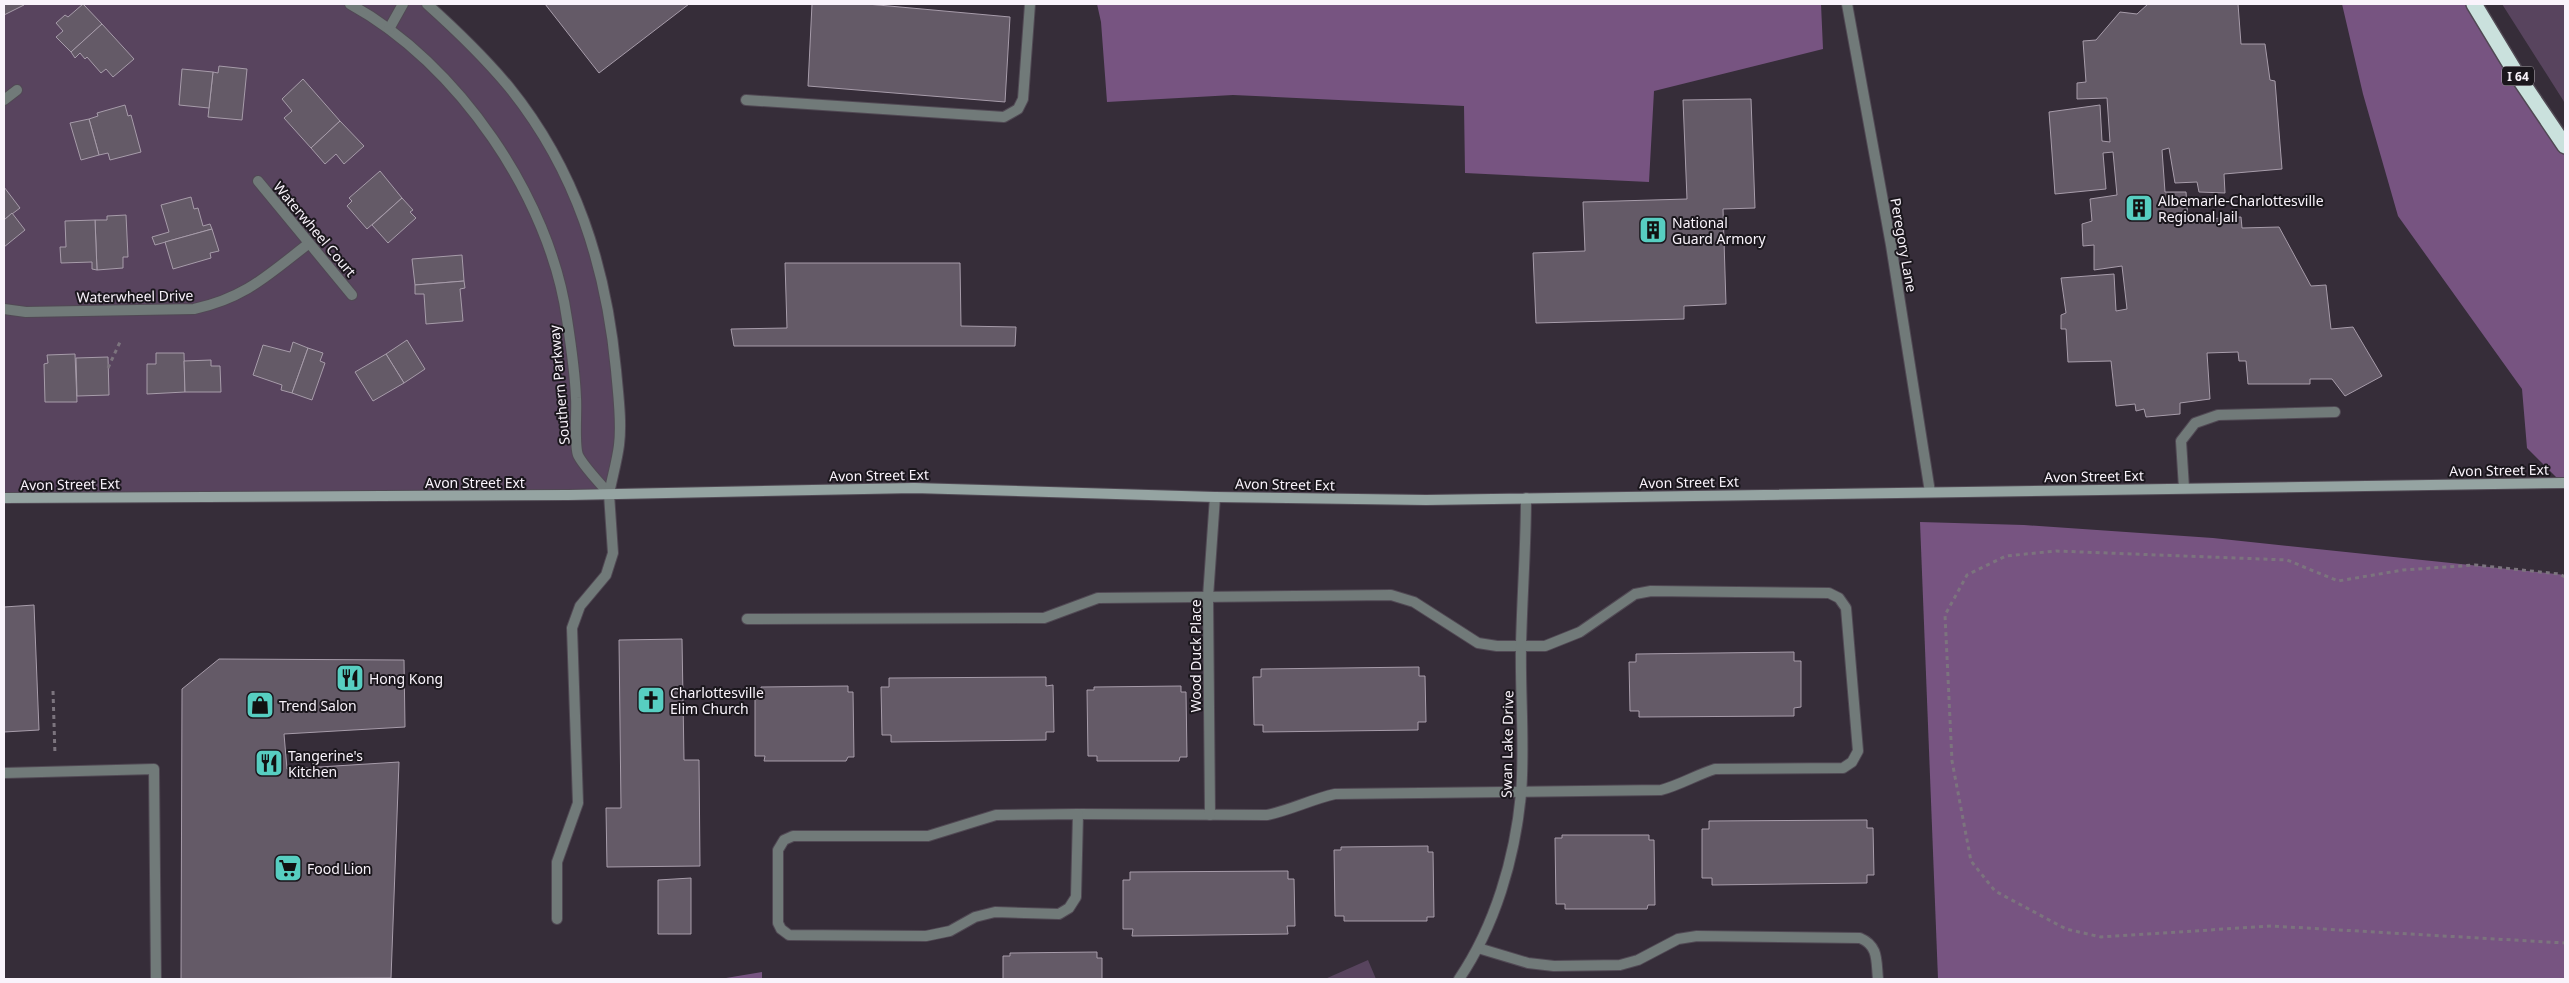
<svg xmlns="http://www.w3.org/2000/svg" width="2569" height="983" font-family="'Noto Sans',sans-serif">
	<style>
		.green { fill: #58445e }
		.forest { fill: #775481 }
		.building { fill: #645a67; stroke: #a79caa }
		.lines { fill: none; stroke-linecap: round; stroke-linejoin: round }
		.service-casing { stroke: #514954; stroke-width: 12 }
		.minor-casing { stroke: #514954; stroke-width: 12 }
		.secondary-casing { stroke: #514954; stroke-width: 12 }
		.motorway-casing { stroke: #514954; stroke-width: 18 }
		.path { stroke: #7c747e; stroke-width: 3; stroke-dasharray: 4 4; stroke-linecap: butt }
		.service { stroke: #717a79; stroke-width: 10 }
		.minor { stroke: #717a79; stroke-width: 10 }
		.secondary { stroke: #95a4a2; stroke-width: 10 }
		.motorway { stroke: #cae1dd; stroke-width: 15 }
		.labels { text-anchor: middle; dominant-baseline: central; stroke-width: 4; stroke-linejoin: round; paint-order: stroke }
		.shield { fill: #1b171d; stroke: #b6b1b8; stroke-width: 1 }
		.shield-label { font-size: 12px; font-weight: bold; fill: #f9f3fb }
		.poi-label { font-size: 14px; fill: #f9f3fb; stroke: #1b171d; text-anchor: start }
		.street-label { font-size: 14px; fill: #f9f3fb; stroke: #1b171d }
	</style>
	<rect width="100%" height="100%" fill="#362d39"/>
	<!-- green -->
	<g class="green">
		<polygon points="4,4 427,4 454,28 536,126 592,239 619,406 609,494 4,498"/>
		<polygon points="2502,4 2565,4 2565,104 2563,100"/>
		<polygon points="1368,960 1376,979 1325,979"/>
	</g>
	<!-- forest -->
	<g class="forest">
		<polygon points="1097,4 1821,4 1823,49 1654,91 1649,182 1465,173 1464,106 1233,95 1107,102 1101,22"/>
		<polygon points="2342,4 2474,4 2565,146 2565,486 2527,448 2522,389 2398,216 2363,94"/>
		<polygon points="1920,522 2024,525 2213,538 2565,575 2565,979 1938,979"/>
		<polygon points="762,972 762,979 720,979"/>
	</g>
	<!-- building -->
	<g class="building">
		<polygon points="4,4 23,4 24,5 4,15"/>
		<polygon points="83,4 102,24 71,52 56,37 63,31 56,23 65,15 68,17"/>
		<polygon points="545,4 689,4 599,73"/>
		<polygon points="812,4 867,4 1010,17 1005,102 808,86"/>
		<polygon points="2148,4 2238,4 2241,44 2265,44 2270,80 2275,81 2282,169 2224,174 2225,193 2199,192 2197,182 2175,183 2169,148 2162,150 2165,192 2186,192 2188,220 2241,217 2242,228 2279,227 2311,286 2326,285 2331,329 2353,327 2382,376 2345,396 2332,379 2310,379 2310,384 2248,384 2246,361 2239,361 2238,352 2207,353 2210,399 2180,403 2180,414 2146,417 2144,409 2136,411 2135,404 2116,406 2111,361 2068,362 2066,329 2061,329 2061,315 2066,313 2061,278 2114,274 2116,311 2127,309 2122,266 2094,270 2094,245 2083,246 2082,224 2092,221 2090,199 2117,195 2113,152 2103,153 2106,189 2055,194 2049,112 2100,105 2102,141 2110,142 2107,98 2077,99 2077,83 2086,82 2083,41 2096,40 2120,12 2137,14"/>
		<polygon points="102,24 134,59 113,77 106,69 101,73 87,57 85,59 80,53 75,58 71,52"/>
		<polygon points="219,66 247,69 242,120 208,117 213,72 218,73"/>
		<polygon points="182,69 213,72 209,108 179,105"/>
		<polygon points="303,79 340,121 311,148 284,118 292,111 282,99"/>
		<polygon points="1751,99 1755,208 1723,209 1726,304 1684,306 1684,319 1536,323 1533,253 1585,251 1583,202 1687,199 1683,100"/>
		<polygon points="125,105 128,116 131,115 141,152 110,160 108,153 99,155 89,119 98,116 97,113"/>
		<polygon points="89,119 99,155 81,160 70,123"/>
		<polygon points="340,121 364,146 344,164 336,154 325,164 311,148"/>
		<polygon points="380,171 402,198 367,229 347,206 352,201 349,198"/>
		<polygon points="4,187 20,208 4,220"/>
		<polygon points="191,197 194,209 198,208 203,226 210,224 212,229 155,245 152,237 169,232 161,205"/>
		<polygon points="402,198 413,210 410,212 416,218 388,243 372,225"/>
		<polygon points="12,213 25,230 4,247 4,220"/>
		<polygon points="126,215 128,257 123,257 123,268 97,270 95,220 107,220 107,216"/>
		<polygon points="95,220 97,270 92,269 92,262 61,263 60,247 66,247 65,221"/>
		<polygon points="212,229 219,251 210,253 211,258 173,269 165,242"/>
		<polygon points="462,255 464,281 415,285 412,259"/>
		<polygon points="785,263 960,263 961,326 1016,327 1015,346 734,346 731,329 787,328"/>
		<polygon points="464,281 465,288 460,289 463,321 426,324 424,294 415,294 415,285"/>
		<polygon points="407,340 425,369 404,383 386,354"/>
		<polygon points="293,342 308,348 292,393 281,390 282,385 253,375 263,345 290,352"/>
		<polygon points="308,348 323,353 320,361 325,363 312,400 292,393"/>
		<polygon points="156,353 184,353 185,392 147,394 147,364 156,364"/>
		<polygon points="75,354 77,402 45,402 44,364 48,363 47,355"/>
		<polygon points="386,354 404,383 373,401 355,372"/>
		<polygon points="108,357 109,395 77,396 76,358"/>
		<polygon points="211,360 211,366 220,366 221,392 185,392 184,361"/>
		<polygon points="34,605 39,730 4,732 4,607"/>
		<polygon points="682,639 684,760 699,760 700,866 607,867 606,808 621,808 619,640"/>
		<polygon points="1794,652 1794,661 1801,661 1801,707 1794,708 1794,716 1639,717 1639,711 1630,711 1629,662 1636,662 1636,654"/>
		<polygon points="219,659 404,660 405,727 284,734 287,769 399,762 391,978 181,979 182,689"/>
		<polygon points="1419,667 1419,676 1425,676 1426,722 1418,722 1418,730 1263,732 1263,725 1254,725 1253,677 1261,677 1261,669"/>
		<polygon points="1046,677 1046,686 1053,685 1054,732 1046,732 1046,740 891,742 891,735 882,735 881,687 889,687 889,678"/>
		<polygon points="848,686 848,692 853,692 854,757 848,757 846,761 764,761 765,756 755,756 755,690 761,690 761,687"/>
		<polygon points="1181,686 1181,692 1186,692 1187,757 1180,757 1179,761 1097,761 1097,756 1088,756 1087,690 1094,690 1094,687"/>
		<polygon points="1867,820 1867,828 1873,828 1874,875 1867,875 1867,883 1712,885 1712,878 1702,878 1702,829 1709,829 1709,821"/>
		<polygon points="1562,835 1649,835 1649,840 1654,840 1655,905 1648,905 1647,909 1565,909 1565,904 1556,904 1555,838 1562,838"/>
		<polygon points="1428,846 1428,852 1433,852 1434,917 1427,917 1427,921 1344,921 1344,916 1335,916 1334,850 1341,850 1341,847"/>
		<polygon points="1288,871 1288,879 1294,879 1295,926 1287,926 1288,934 1132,936 1133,929 1123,929 1123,880 1130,880 1130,872"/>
		<polygon points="691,878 691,934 658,934 658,880"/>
		<polygon points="1097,952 1097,958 1102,958 1102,979 1003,979 1003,956 1010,956 1010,953"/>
	</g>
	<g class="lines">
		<defs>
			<g id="service">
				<polyline points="746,100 1004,117 1018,109 1023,99 1030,4"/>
				<polyline points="2184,488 2181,441 2195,423 2218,415 2335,412"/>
				<path d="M747,619L1044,618L1098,598L1391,595L1414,602L1478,643L1497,646H1545L1580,632L1635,594L1651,591L1829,593L1839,598L1846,608L1858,751L1852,762L1843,768L1715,769C1696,775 1680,785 1661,790L1335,794C1312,799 1291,810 1267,815L1078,814"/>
				<polyline points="4,773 154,769 156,979"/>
				<polygon points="1078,814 1076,897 1069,908 1059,914 995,912 975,917 950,931 926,936 789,935 781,929 778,923 778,850 784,840 793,836 928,836 996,815"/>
				<polyline points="1210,815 1208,597 1215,497"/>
				<polyline points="557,919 557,862 578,803 572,628 580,606 606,575 613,553 609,494"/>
				<path d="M1478,948L1528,963L1554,966L1620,965L1638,960L1678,939L1697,936L1860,938C1879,946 1876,961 1878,979"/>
			</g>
			<g id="minor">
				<path d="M350,4C458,63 550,198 567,319C571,345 575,372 576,398C577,411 574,445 578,455C583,466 601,484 609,494"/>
				<path d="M427,4C456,30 484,57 509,87C576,170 606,266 616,370C618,394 622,421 619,445C617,461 612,478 609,494"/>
				<polyline points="1847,4 1891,245 1930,492"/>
				<polyline points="389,29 403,4"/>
				<polyline points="4,100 17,90"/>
				<polyline points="258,181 352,295"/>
				<path d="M4,309L26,312L194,309C245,298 268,275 308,244"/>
				<path d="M1459,979C1495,926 1515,858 1521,794C1525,745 1520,695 1521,646C1522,597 1526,547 1526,498"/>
			</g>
			<polyline id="secondary" points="4,498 569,495 914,488 1215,497 1426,500 2565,483"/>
			<polyline id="motorway" points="2474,4 2517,75 2565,146"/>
		</defs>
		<!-- service casing -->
		<use href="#service" class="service-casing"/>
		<!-- minor casing -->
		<use href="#minor" class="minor-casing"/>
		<!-- secondary casing -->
		<use href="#secondary" class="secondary-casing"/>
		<!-- motorway casing -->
		<use href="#motorway" class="motorway-casing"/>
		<!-- path -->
		<g class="path">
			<polyline points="108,368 120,342"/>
			<polyline points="2565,577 2559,574 2475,565 2403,570 2338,581 2287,560 2056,551 2006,556 1967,575 1945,615 1952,761 1971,861 1995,891 2066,929 2101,937 2271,926 2565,943"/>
			<polyline points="53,691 55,755"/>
		</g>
		<!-- service -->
		<use href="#service" class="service"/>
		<!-- minor -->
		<use href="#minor" class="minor"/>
		<!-- secondary -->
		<use href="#secondary" class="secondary"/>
		<!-- motorway -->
		<use href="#motorway" class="motorway"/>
	</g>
	<!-- icons -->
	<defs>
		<symbol id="building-square" viewBox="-11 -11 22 22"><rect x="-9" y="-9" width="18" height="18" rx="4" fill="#57cec1" stroke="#1b171d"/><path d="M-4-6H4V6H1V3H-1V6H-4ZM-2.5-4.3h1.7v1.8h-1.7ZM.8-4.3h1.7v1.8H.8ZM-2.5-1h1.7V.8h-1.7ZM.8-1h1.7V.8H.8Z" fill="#111"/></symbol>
		<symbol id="restaurant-square" viewBox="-11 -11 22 22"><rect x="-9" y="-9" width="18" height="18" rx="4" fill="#57cec1" stroke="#1b171d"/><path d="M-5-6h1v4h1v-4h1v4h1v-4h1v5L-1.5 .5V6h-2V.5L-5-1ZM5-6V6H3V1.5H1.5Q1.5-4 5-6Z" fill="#111"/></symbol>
		<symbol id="church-square" viewBox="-11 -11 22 22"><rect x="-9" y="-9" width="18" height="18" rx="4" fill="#57cec1" stroke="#1b171d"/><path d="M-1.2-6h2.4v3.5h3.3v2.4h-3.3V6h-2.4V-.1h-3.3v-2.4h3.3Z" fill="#111"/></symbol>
		<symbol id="shop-square" viewBox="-11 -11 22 22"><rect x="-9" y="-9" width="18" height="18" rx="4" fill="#57cec1" stroke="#1b171d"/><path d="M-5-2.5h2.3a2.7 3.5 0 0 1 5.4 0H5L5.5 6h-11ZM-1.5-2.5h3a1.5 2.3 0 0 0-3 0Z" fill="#111"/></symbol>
		<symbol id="supermarket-square" viewBox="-11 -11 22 22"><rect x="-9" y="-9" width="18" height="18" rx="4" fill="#57cec1" stroke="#1b171d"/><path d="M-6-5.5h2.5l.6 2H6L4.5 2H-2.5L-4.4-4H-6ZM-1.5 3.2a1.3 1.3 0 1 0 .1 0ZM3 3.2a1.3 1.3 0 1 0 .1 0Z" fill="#111"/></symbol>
	</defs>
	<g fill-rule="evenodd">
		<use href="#building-square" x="2123" y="192" width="32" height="32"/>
		<use href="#building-square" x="1637" y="214" width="32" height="32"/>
		<use href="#restaurant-square" x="334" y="662" width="32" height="32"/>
		<use href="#church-square" x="635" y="684" width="32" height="32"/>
		<use href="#shop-square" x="244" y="689" width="32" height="32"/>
		<use href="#restaurant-square" x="253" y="747" width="32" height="32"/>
		<use href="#supermarket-square" x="272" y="852" width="32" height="32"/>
	</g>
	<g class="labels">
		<!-- shield labels -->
		<rect class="shield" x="2502" y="66.5" width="32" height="19" rx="4"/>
		<g class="shield-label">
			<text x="2518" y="76">I 64</text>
		</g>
		<!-- poi labels -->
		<g class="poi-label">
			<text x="2158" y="200">Albemarle-Charlottesville<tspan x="2158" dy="16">Regional Jail</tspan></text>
			<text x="1672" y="222">National<tspan x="1672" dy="16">Guard Armory</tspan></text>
			<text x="369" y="678">Hong Kong</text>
			<text x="670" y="692">Charlottesville<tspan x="670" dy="16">Elim Church</tspan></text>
			<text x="279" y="705">Trend Salon</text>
			<text x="288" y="755">Tangerine's<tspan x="288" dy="16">Kitchen</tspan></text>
			<text x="307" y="868">Food Lion</text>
		</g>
		<!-- street labels -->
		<g class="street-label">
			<text transform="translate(315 229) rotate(50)">Waterwheel Court</text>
			<text transform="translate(1904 245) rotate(80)">Peregory Lane</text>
			<text transform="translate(135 296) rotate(-1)">Waterwheel Drive</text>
			<text transform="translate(559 385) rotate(-95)">Southern Parkway</text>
			<text transform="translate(2499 470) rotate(-1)">Avon Street Ext</text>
			<text transform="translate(879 475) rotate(-1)">Avon Street Ext</text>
			<text transform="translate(2094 476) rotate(-1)">Avon Street Ext</text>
			<text x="475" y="482">Avon Street Ext</text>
			<text transform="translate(1689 482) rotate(-1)">Avon Street Ext</text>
			<text transform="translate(70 484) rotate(-1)">Avon Street Ext</text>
			<text transform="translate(1285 484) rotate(1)">Avon Street Ext</text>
			<text transform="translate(1195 656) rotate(-90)">Wood Duck Place</text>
			<text transform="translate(1507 744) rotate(-89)">Swan Lake Drive</text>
		</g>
	</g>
	<!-- border -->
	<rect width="2569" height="983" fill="none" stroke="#f9f3fb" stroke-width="10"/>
</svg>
